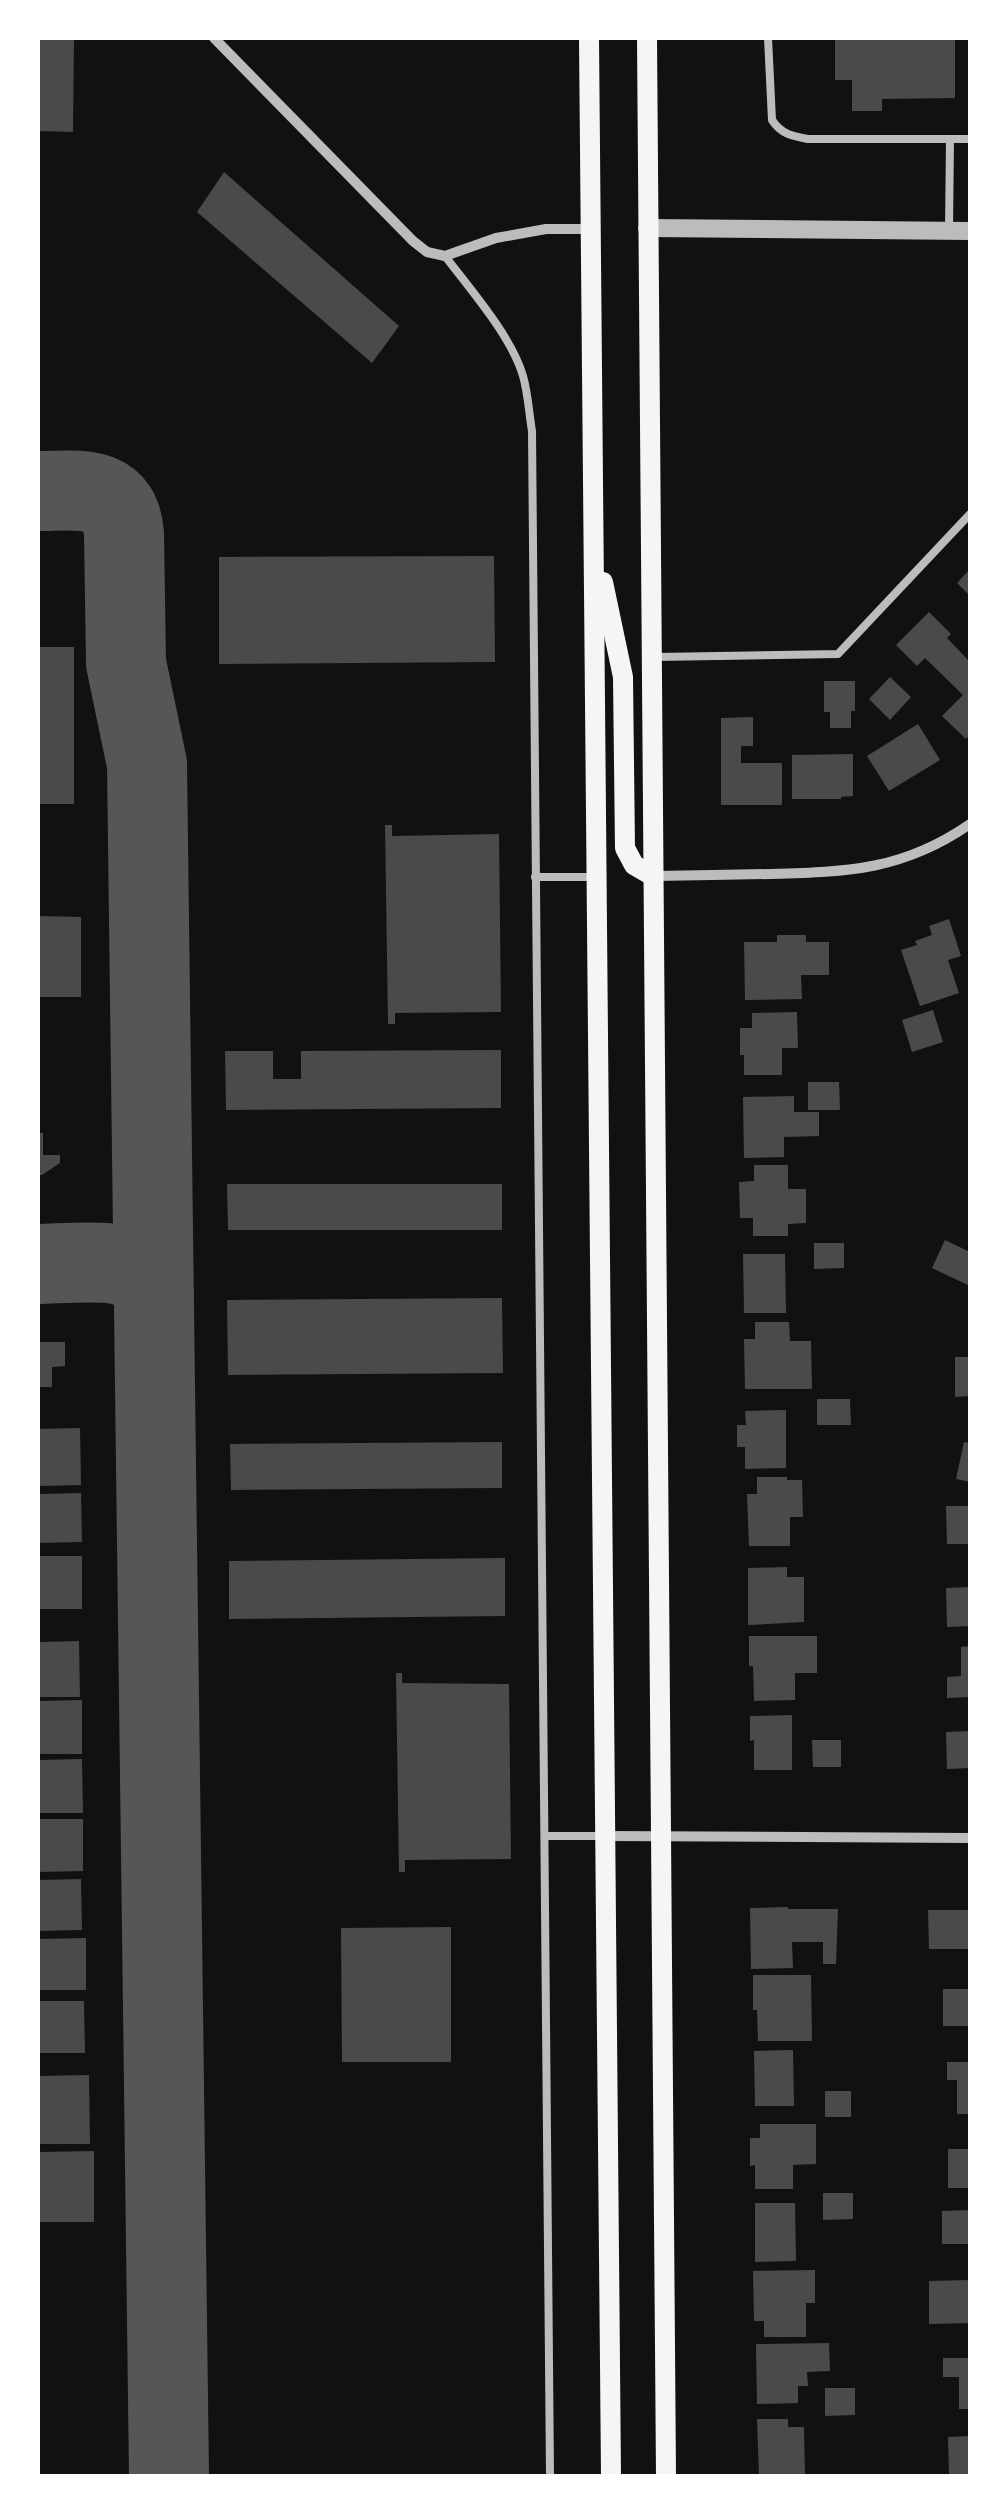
<svg xmlns="http://www.w3.org/2000/svg" width="1008" height="2514" font-family="Raleway,sans-serif">
	<style>
		.lines { fill: none; stroke-linecap: round; stroke-linejoin: round }
		.taxiway { stroke: #565656; stroke-width: 80 }
		.building { fill: #4a4a4a }
		.service { stroke: #bcbcbc; stroke-width: 8 }
		.minor { stroke: #bcbcbc; stroke-width: 10 }
		.tertiary { stroke: #bcbcbc; stroke-width: 18 }
		.secondary { stroke: #f5f5f5; stroke-width: 20 }
	</style>
	<rect width="100%" height="100%" fill="#111"/>
	<g class="lines">
		<!-- taxiway -->
		<g class="taxiway">
			<path d="M38,491C77,491 120,482 124,534L126,663L147,764L169,2476"/>
			<path d="M38,1264C64,1264 123,1256 142,1275C149,1281 151,1289 154,1296"/>
		</g>
	</g>
	<!-- building -->
	<g class="building">
		<polygon points="38,38 74,38 73,132 38,131"/>
		<polygon points="835,38 955,38 955,98 882,99 882,111 852,111 852,80 835,80"/>
		<polygon points="224,172 399,326 372,363 197,212"/>
		<polygon points="494,556 495,662 219,664 219,557"/>
		<polygon points="970,569 970,596 957,583"/>
		<polygon points="929,612 951,634 947,638 970,662 970,734 966,739 942,716 963,695 925,658 917,666 896,645"/>
		<rect x="38" y="647" width="36" height="157"/>
		<polygon points="890,677 911,697 890,720 869,699"/>
		<polygon points="824,681 855,681 855,711 851,711 851,728 830,728 830,712 824,712"/>
		<polygon points="753,717 753,746 741,746 741,763 782,763 782,805 721,805 721,718"/>
		<polygon points="918,724 940,760 889,791 867,756"/>
		<polygon points="853,754 853,796 841,797 841,799 792,799 792,755"/>
		<polygon points="385,825 392,825 392,836 499,834 501,1012 395,1013 395,1024 388,1024"/>
		<polygon points="38,916 81,917 81,997 38,997"/>
		<polygon points="949,919 961,956 948,960 959,993 920,1006 901,950 917,945 915,941 932,935 929,926"/>
		<polygon points="777,935 806,935 806,942 829,942 829,975 801,975 802,999 745,1000 744,942 777,942"/>
		<polygon points="933,1010 943,1042 912,1052 902,1020"/>
		<polygon points="797,1012 798,1048 782,1048 782,1075 744,1075 744,1055 740,1055 740,1028 752,1028 752,1013"/>
		<polygon points="501,1050 501,1108 226,1110 225,1051 273,1051 273,1079 301,1079 301,1051"/>
		<polygon points="808,1082 839,1082 840,1110 808,1110"/>
		<polygon points="794,1096 794,1112 819,1112 819,1136 784,1137 784,1157 744,1158 743,1097"/>
		<polygon points="38,1133 43,1133 43,1155 60,1155 60,1163 42,1175 38,1175"/>
		<polygon points="754,1165 788,1165 788,1189 806,1189 806,1223 788,1224 788,1236 753,1236 753,1218 740,1218 739,1182 754,1181"/>
		<polygon points="227,1184 502,1184 502,1230 228,1230"/>
		<polygon points="945,1240 970,1252 970,1286 932,1268"/>
		<polygon points="814,1243 844,1243 844,1268 814,1269"/>
		<polygon points="743,1254 785,1254 786,1313 744,1313"/>
		<polygon points="502,1298 503,1373 228,1375 227,1300"/>
		<polygon points="755,1322 789,1322 790,1341 811,1341 812,1389 745,1389 744,1339 755,1339"/>
		<polygon points="38,1342 65,1342 65,1366 52,1367 52,1387 38,1387"/>
		<polygon points="955,1357 970,1357 970,1396 955,1397"/>
		<polygon points="817,1399 850,1399 851,1425 817,1425"/>
		<polygon points="786,1410 786,1468 745,1469 745,1447 737,1447 737,1425 746,1425 745,1411"/>
		<polygon points="80,1428 81,1485 38,1486 38,1429"/>
		<polygon points="502,1442 502,1488 231,1490 230,1444"/>
		<polygon points="964,1442 970,1443 970,1482 956,1479"/>
		<polygon points="757,1477 787,1477 787,1480 802,1480 803,1517 790,1517 790,1546 749,1546 747,1494 757,1494"/>
		<polygon points="81,1493 82,1542 38,1543 38,1494"/>
		<polygon points="946,1506 970,1506 970,1544 947,1544"/>
		<rect x="38" y="1556" width="44" height="53"/>
		<polygon points="505,1558 505,1616 229,1619 229,1561"/>
		<polygon points="787,1567 787,1577 804,1577 804,1622 748,1625 748,1568"/>
		<polygon points="970,1587 970,1626 947,1627 946,1588"/>
		<polygon points="749,1636 817,1636 817,1673 795,1673 795,1700 754,1701 753,1666 749,1666"/>
		<polygon points="79,1641 80,1697 38,1697 38,1642"/>
		<polygon points="970,1646 970,1697 947,1698 947,1677 961,1676 961,1647"/>
		<polygon points="396,1673 402,1673 402,1683 509,1684 511,1859 405,1860 405,1872 399,1872"/>
		<polygon points="82,1700 82,1754 38,1754 38,1701"/>
		<polygon points="792,1715 792,1770 754,1770 754,1740 750,1741 750,1716"/>
		<polygon points="970,1731 970,1768 947,1769 946,1732"/>
		<polygon points="812,1740 841,1740 841,1767 813,1767"/>
		<polygon points="82,1759 83,1813 38,1813 38,1760"/>
		<polygon points="38,1819 83,1819 83,1871 38,1872"/>
		<polygon points="81,1879 82,1930 38,1931 38,1880"/>
		<polygon points="788,1907 788,1909 838,1909 836,1964 823,1964 823,1942 792,1942 793,1968 751,1969 750,1908"/>
		<polygon points="928,1910 970,1910 970,1949 929,1949"/>
		<polygon points="451,1927 451,2062 342,2062 341,1928"/>
		<polygon points="86,1938 86,1990 38,1990 38,1939"/>
		<polygon points="753,1975 811,1975 812,2041 758,2041 757,2010 753,2010"/>
		<rect x="943" y="1989" width="27" height="37"/>
		<polygon points="38,2001 84,2001 85,2053 38,2053"/>
		<polygon points="793,2050 794,2106 755,2106 754,2051"/>
		<polygon points="947,2062 970,2062 970,2114 957,2114 957,2080 947,2080"/>
		<polygon points="89,2075 90,2144 38,2144 38,2076"/>
		<rect x="825" y="2091" width="26" height="26"/>
		<polygon points="760,2124 816,2124 816,2164 793,2165 793,2189 755,2189 755,2165 750,2166 750,2138 760,2138"/>
		<rect x="948" y="2149" width="22" height="39"/>
		<polygon points="94,2151 94,2222 38,2222 38,2152"/>
		<polygon points="823,2193 853,2193 853,2219 823,2220"/>
		<polygon points="755,2203 795,2203 796,2261 755,2262"/>
		<polygon points="970,2210 970,2244 942,2244 942,2211"/>
		<polygon points="815,2270 815,2303 806,2303 806,2337 764,2337 764,2321 754,2321 753,2271"/>
		<polygon points="970,2280 970,2323 929,2324 929,2281"/>
		<polygon points="829,2343 830,2371 807,2372 808,2386 798,2386 798,2403 757,2404 756,2344"/>
		<polygon points="943,2358 970,2358 970,2409 959,2409 959,2377 943,2377"/>
		<polygon points="825,2388 855,2388 855,2415 825,2416"/>
		<polygon points="757,2419 788,2419 788,2427 804,2427 805,2476 759,2476"/>
		<polygon points="970,2436 970,2475 949,2475 948,2437"/>
	</g>
	<g class="lines">
		<!-- service -->
		<g class="service">
			<path d="M768,38L772,120C781,134 792,136 808,139H950L949,230"/>
			<polyline points="950,139 970,139"/>
			<path d="M445,256C470,289 512,337 523,376C528,393 529,413 532,431L550,2476"/>
			<polyline points="655,657 838,654 970,514"/>
			<polyline points="535,877 596,877"/>
			<polyline points="545,1836 605,1836"/>
		</g>
		<!-- minor -->
		<g class="minor">
			<polyline points="214,38 413,241 427,252 445,256 496,238 546,229 590,229"/>
			<path d="M654,876C693,875 732,875 771,874C848,872 904,870 970,824"/>
			<polyline points="607,1836 970,1838"/>
		</g>
		<!-- tertiary -->
		<polyline class="tertiary" points="647,228 970,231"/>
		<!-- secondary -->
		<g class="secondary">
			<polyline points="589,38 611,2476"/>
			<polyline points="647,38 666,2476"/>
			<polyline points="603,582 623,677 625,848 634,865 653,876"/>
		</g>
	</g>
	<!-- border -->
	<rect width="1008" height="2514" fill="none" stroke="#ffffff" stroke-width="80"/>
</svg>
